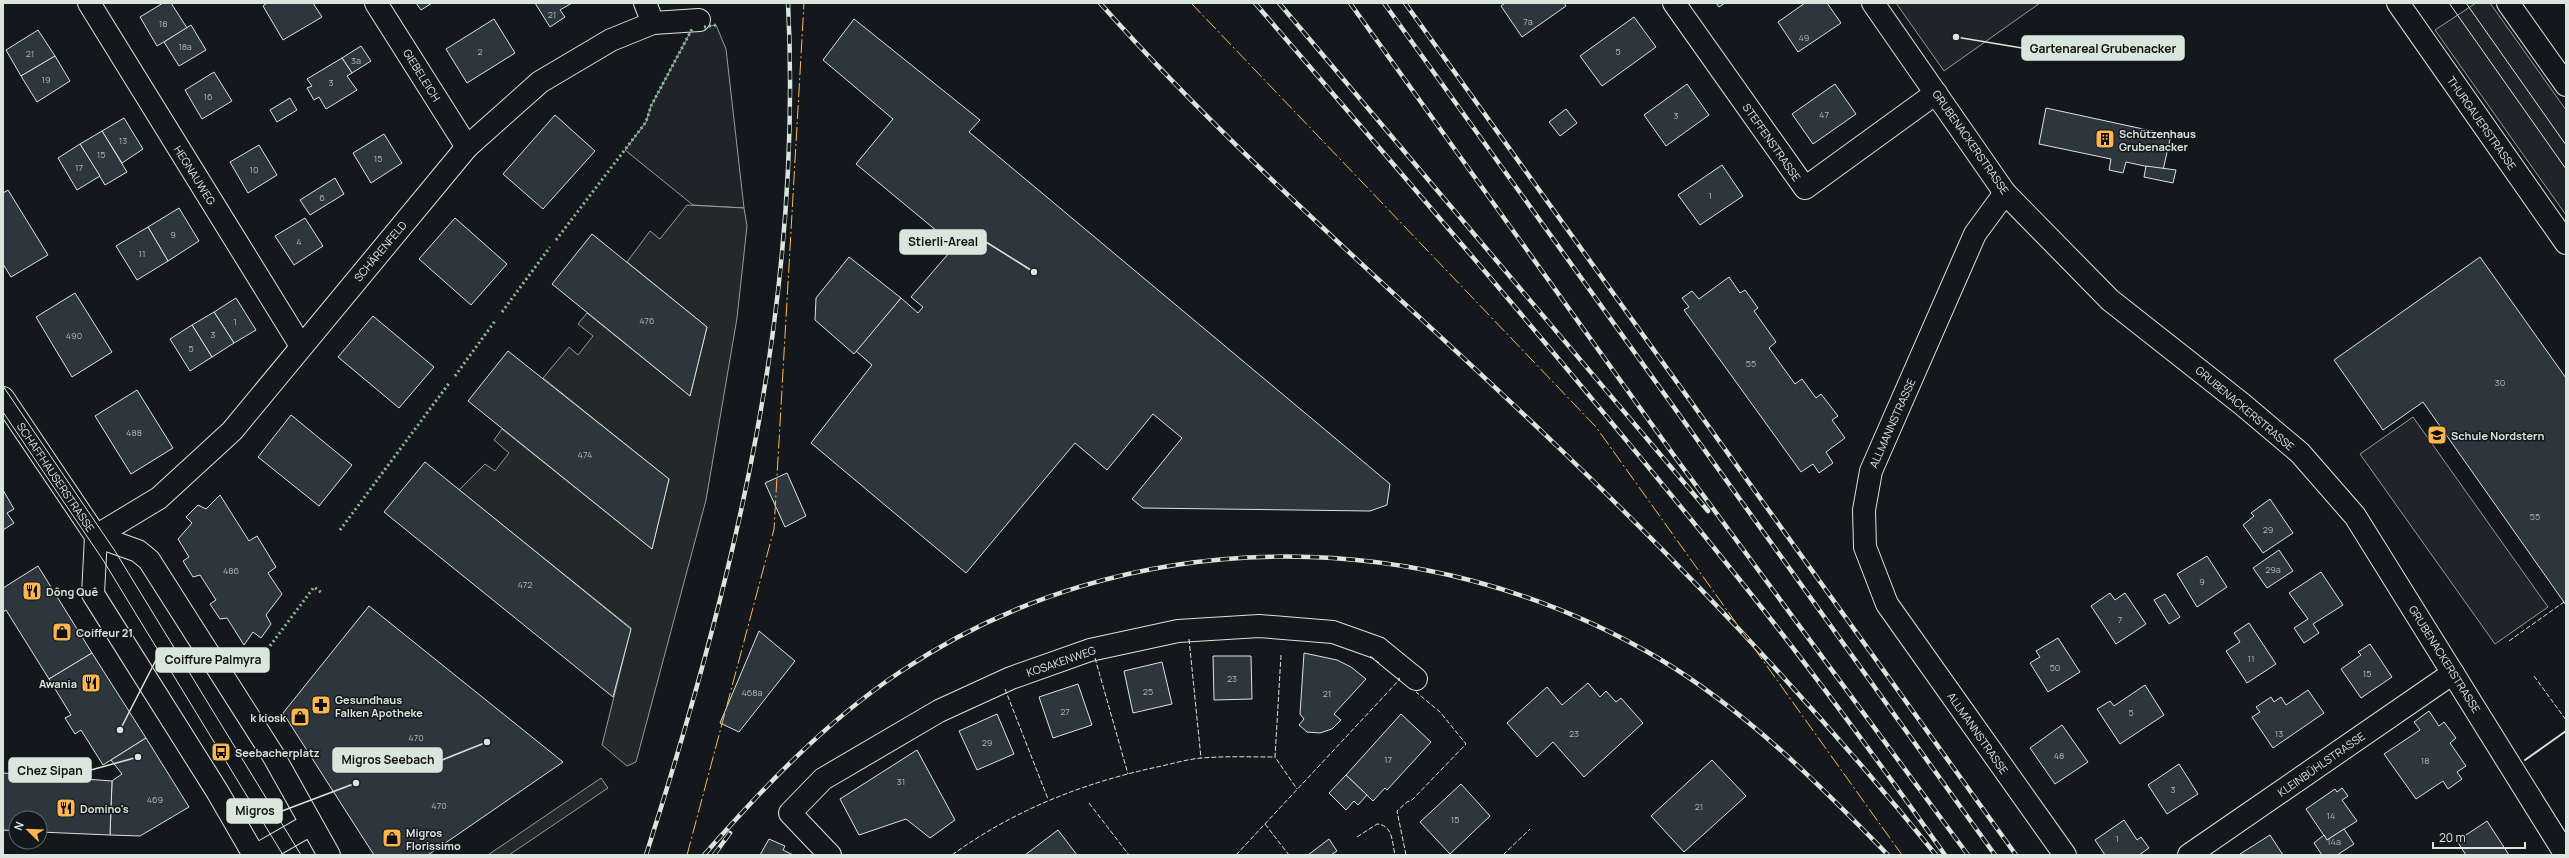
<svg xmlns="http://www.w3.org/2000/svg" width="2569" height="858" font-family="Manrope,sans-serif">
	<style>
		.green { fill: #202428; stroke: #939e99 }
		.parking { fill: #24282b; stroke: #939e99 }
		.building { fill: #2c363c; stroke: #d8e6dc }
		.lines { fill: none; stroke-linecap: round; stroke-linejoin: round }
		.street-casing { stroke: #d8e6dc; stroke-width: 24 }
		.secondary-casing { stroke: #d8e6dc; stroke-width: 24 }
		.primary-casing { stroke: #d8e6dc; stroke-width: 24 }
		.street { stroke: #14181c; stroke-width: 22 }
		.secondary { stroke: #14181c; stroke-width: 22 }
		.primary { stroke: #14181c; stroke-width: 22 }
		.tram { stroke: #d8e6dc; stroke-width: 1 }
		.rail-casing { stroke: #d8e6dc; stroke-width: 4.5 }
		.rail { stroke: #14181c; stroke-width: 3; stroke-dasharray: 9; stroke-linecap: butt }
		.hedge { stroke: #8ac095; stroke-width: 3; stroke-dasharray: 2 3; stroke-linecap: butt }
		.fence { stroke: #d8e6dc; stroke-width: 1; stroke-dasharray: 5 2; stroke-linecap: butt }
		.wall { stroke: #d8e6dc; stroke-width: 2 }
		.power { stroke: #ffb74d; stroke-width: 1; stroke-dasharray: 14 3 2 3; stroke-linecap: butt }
		.labels { text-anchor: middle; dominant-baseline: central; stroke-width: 3; stroke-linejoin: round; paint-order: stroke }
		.number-label { font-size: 9px; fill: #adbab4 }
		.street-label { font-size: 11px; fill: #d8e6dc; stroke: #14181c }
		.poi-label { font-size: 11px; font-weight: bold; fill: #d8e6dc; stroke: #14181c; text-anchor: start }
		.leader { fill: none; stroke: #d8e6dc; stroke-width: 1.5 }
		.callout-dot { fill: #d8e6dc; stroke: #14181c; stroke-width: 1.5 }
		.callout { fill: #d8e6dc; stroke: #d8e6dc; stroke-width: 1.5 }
		.callout-label { font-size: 12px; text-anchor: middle; font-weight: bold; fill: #111 }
	</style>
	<rect width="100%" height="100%" fill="#14181c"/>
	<!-- green -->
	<g class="green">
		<polygon points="1896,3 2040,3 1944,71"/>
		<polygon points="2476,3 2490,3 2566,110 2566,215 2435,30"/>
		<polygon points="716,25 726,49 744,208 693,205 625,150 646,122 651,106 692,29"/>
		<polygon points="2413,417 2548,607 2495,644 2360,454"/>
	</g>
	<!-- parking -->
	<g class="parking">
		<polygon points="687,205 744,208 747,226 737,318 706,500 636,762 627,766 602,745 631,628 459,490 485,464 495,471 509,453 494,440 502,429 652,549 669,479 543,378 569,347 578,355 593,336 578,324 587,313 690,396 707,327 627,262 650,231 660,239"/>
		<polygon points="601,778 608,788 509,855 488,855"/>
	</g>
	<!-- building -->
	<g class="building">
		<polygon points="163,3 171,3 187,28 157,46 140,17"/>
		<polygon points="267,3 313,3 322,17 283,40 263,6"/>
		<polygon points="416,3 432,3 421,10"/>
		<polygon points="535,3 572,3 560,10 565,17 550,27"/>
		<polygon points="1505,3 1564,3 1566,6 1522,37 1501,6"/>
		<polygon points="1716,3 1725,3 1719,7"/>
		<polygon points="1805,3 1827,3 1841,23 1798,52 1778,22"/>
		<polygon points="1634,17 1656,47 1602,86 1580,56"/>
		<polygon points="494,19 515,53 467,83 446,49"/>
		<polygon points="854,19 980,120 969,132 1390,484 1387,505 1370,511 1143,508 1132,499 1182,438 1153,414 1107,470 1075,443 966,573 811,443 872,365 856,351 901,298 918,313 923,307 911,297 955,246 856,164 893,119 823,60"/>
		<polygon points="191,25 206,50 179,66 164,42"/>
		<polygon points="38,30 55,56 21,76 6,50"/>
		<polygon points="361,46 371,61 352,73 342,58"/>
		<polygon points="55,56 70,81 37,102 21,76"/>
		<polygon points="342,58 352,73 347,76 357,90 326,109 319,97 314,100 307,88 312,86 307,79"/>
		<polygon points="214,72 232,101 202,119 185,90"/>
		<polygon points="1687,84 1709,115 1666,146 1644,115"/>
		<polygon points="1835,84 1856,114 1813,144 1792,114"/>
		<polygon points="290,98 297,110 277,122 270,110"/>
		<polygon points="2046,108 2171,135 2163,170 2126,162 2123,173 2109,170 2111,159 2039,144"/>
		<polygon points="1566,109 1577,123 1560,136 1549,122"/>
		<polygon points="555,115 595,151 543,209 503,174"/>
		<polygon points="124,118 143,149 122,163 102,131"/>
		<polygon points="102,131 127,172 105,185 80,144"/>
		<polygon points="384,134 402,163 371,183 353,153"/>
		<polygon points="80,144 100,176 77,190 58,158"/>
		<polygon points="259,145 277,175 248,193 230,162"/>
		<polygon points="1722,165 1743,196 1700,225 1678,195"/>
		<polygon points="2146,166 2176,170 2173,183 2144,177"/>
		<polygon points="335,178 344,194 310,215 300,200"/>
		<polygon points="8,190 48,255 11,277 3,264 3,193"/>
		<polygon points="179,208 199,241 168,261 148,227"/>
		<polygon points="305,218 323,246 294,265 275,236"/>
		<polygon points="455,218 507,264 471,305 419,259"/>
		<polygon points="148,227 168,261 137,280 116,246"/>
		<polygon points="592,234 707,327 690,396 552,284"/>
		<polygon points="849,257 901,298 854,354 815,320 816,298"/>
		<polygon points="2480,257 2566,378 2566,605 2423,402 2383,430 2334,360"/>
		<polygon points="1729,277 1740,293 1745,290 1758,308 1754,311 1776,342 1769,348 1795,384 1802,379 1816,398 1821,394 1838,416 1832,420 1845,438 1826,452 1833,463 1819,473 1813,464 1801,472 1684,310 1689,307 1682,298 1692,291 1699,299"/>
		<polygon points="75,293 112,352 72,377 36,317"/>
		<polygon points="236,298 256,330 234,343 214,312"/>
		<polygon points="214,312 234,343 212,357 192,325"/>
		<polygon points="373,316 434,367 399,408 338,357"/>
		<polygon points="192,325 212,357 190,371 170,339"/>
		<polygon points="508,351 669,479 652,549 468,401"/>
		<polygon points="137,390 173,448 131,474 95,416"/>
		<polygon points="291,415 352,465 319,506 258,457"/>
		<polygon points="425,462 631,629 613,697 384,512"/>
		<polygon points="787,473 806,516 785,527 765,483"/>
		<polygon points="3,490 14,509 7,513 14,523 3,530"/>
		<polygon points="220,495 249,541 257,536 276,567 268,573 282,594 266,615 271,624 261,638 253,632 244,645 227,618 220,619 210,604 216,600 200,575 193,577 183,561 189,557 178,539 192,523 186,517 198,505 206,509"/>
		<polygon points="2270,499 2293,533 2263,553 2243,525 2254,516 2251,513"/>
		<polygon points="2279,550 2293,571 2267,588 2253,568"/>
		<polygon points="2207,556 2227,587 2197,607 2177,574"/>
		<polygon points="38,566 92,653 49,679 6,610 3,612 3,588"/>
		<polygon points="2321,572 2343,605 2313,624 2319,633 2304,643 2294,628 2308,619 2289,593"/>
		<polygon points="2110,593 2115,600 2125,593 2146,624 2116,644 2091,606"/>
		<polygon points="2165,594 2180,617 2169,624 2154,600"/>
		<polygon points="369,606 563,762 428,855 374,855 283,713"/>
		<polygon points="2249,623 2276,664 2247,683 2226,651 2240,642 2234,633"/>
		<polygon points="759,631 795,661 739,732 720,723"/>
		<polygon points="2058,638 2080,672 2048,692 2030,663 2040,657 2036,651"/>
		<polygon points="2370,644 2392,677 2361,698 2341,669 2361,655 2358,652"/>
		<polygon points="92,653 146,738 103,765 81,730 75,734 65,718 71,715 49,679"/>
		<polygon points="1304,653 1337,660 1351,667 1366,679 1334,714 1341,720 1332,729 1320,733 1307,732 1299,725 1304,719 1300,714"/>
		<polygon points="1213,656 1251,656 1252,699 1214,700"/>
		<polygon points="1162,662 1172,704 1133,713 1124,671"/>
		<polygon points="1588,683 1600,697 1606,691 1616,702 1621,698 1643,723 1584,777 1553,742 1537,757 1507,723 1547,687 1562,705"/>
		<polygon points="1078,684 1092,725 1053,738 1039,697"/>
		<polygon points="2145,685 2164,715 2120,744 2097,709 2110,701 2114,706"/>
		<polygon points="2308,690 2324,713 2273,748 2252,717 2260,712 2256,707 2271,697 2274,702 2281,697 2286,705"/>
		<polygon points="2429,711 2439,726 2444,722 2456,738 2450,743 2466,766 2457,772 2462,779 2448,789 2443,781 2416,799 2384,754 2420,730 2414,722"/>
		<polygon points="997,714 1014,754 977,770 959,731"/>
		<polygon points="1401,714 1431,742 1387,790 1385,788 1373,801 1346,775"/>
		<polygon points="2062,725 2088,762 2055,784 2030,748"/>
		<polygon points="146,738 189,807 140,836 110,835 112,781 122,774 111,760"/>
		<polygon points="917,750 955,820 930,838 906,819 859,835 840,799"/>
		<polygon points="1712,760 1746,796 1684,852 1651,816"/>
		<polygon points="2179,764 2198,794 2167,814 2148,785"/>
		<polygon points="3,773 112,781 110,835 40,832 40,818 16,818 16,831 3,830"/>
		<polygon points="1346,775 1367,795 1358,805 1354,801 1346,810 1329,793"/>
		<polygon points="1461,784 1490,816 1450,854 1420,822"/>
		<polygon points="2342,788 2348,796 2342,800 2357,821 2327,840 2306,809 2335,789 2337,792"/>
		<polygon points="2124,820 2137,840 2141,837 2149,848 2139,855 2105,855 2095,840"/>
		<polygon points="2487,821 2509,855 2466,855 2457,841"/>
		<polygon points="2344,829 2354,844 2337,855 2322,855 2314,843 2324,835 2327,840"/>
		<polygon points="1058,830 1077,855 1025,855"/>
		<polygon points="2270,835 2283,855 2240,855 2240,854"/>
		<polygon points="769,839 785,846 783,850 793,855 760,855"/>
		<polygon points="1329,839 1337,851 1331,855 1308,855"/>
	</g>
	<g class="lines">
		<defs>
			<g id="street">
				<polyline points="89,3 301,346"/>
				<polyline points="376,3 467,147"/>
				<polyline points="645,3 653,23"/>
				<polyline points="1674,3 1805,188 1936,93"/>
				<polyline points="1873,3 2005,193 2110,300 2242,404 2300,453 2355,516 2566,855"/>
				<polyline points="2005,193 1975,234 1871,471 1864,510 1865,547 1887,604 2065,855"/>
				<polyline points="96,536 159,498 232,431 467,147 540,82 611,40 653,23 699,20"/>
				<polyline points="830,855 790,813 823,779 939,711 1011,678 1090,650 1178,631 1259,626 1333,632 1378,648 1416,679"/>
				<polyline points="2189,855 2453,673"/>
			</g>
			<g id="secondary">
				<polyline points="2398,3 2566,243"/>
				<polyline points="2508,3 2566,85"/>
			</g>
			<g id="primary">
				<polyline points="3,398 96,536 138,551 149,560 273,755 329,855"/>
				<polyline points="96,536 93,594 217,791 254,855"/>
				<polyline points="257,855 311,824"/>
			</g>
		</defs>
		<!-- street casing -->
		<use href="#street" class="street-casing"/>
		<!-- secondary casing -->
		<use href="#secondary" class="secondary-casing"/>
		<!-- primary casing -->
		<use href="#primary" class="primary-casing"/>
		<!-- street -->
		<use href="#street" class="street"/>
		<!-- secondary -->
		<use href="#secondary" class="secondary"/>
		<!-- primary -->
		<use href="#primary" class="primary"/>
		<!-- tram -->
		<g class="tram">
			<polyline points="2449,3 2566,169"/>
			<polyline points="2466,3 2566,145"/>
			<polyline points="3,386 115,551 301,855"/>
			<polyline points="3,412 103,560 283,855"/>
		</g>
		<defs>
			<g id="rail">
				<path d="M1100,3C1241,162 1404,299 1557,446C1691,574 1819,710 1936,855"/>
				<path d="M1255,3C1414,188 1574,373 1727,564C1803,658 1875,756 1945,855"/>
				<polyline points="1279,3 1708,511"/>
				<polyline points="1350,3 1678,461 1968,855"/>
				<polyline points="1384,3 1995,855"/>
				<polyline points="1405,3 2016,855"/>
				<path d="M646,855C736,575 803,299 788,3"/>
				<path d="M704,855C763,788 825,722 900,672C1125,520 1426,521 1658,658C1745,710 1818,783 1888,855"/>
				<polyline points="714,855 730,833"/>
			</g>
		</defs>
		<!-- rail casing -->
		<use href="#rail" class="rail-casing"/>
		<!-- rail -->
		<use href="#rail" class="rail"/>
		<!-- hedge -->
		<g class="hedge">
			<polyline points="704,27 716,25"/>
			<polyline points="556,240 646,122 651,106 692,29"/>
			<polyline points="502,312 550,247"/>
			<polyline points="455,376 495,321"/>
			<polyline points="340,530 450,382"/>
			<polyline points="258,662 314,587 322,593"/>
		</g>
		<!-- fence -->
		<g class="fence">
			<polyline points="1189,639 1201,758"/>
			<polyline points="2509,641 2564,602"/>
			<polyline points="1281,655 1275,757 1297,789"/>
			<polyline points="1370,656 1379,663"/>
			<polyline points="1095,658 1128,774"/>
			<polyline points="2534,676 2566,720"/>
			<polyline points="1005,689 1048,799"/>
			<polyline points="1089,803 1129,855"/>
			<polyline points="1265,824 1289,855"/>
			<path d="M1357,837L1377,824C1393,825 1392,842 1395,855"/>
			<path d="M952,855C1014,810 1083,783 1157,767C1172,764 1187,759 1202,758C1226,756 1251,757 1275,757"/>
			<polyline points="1236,855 1400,679 1398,678"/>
			<polyline points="1406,855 1397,811 1407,802 1412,800 1466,744 1440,712 1416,692"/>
			<polyline points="1503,855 1530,829"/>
		</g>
		<!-- wall -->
		<polyline class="wall" points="2525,760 2566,731"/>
		<!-- power -->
		<g class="power">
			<polyline points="1191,3 1596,427 1902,855"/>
			<polyline points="687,855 774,529 804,3"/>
		</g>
	</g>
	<!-- icons -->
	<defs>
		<symbol id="building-square" viewBox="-11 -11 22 22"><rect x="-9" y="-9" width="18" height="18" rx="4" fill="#ffb74d" stroke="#14181c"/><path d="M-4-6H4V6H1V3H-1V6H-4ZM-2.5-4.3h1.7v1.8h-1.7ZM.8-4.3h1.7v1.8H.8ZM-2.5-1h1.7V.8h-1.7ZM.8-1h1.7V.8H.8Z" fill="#111"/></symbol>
		<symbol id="school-square" viewBox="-11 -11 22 22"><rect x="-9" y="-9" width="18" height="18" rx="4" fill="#ffb74d" stroke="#14181c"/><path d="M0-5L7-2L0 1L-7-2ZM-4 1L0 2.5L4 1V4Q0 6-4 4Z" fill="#111"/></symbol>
		<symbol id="restaurant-square" viewBox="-11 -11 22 22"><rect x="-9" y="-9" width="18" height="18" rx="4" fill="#ffb74d" stroke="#14181c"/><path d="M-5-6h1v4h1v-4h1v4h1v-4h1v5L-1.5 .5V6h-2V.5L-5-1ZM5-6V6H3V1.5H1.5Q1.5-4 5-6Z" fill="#111"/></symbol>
		<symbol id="shop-square" viewBox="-11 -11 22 22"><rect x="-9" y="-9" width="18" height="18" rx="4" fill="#ffb74d" stroke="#14181c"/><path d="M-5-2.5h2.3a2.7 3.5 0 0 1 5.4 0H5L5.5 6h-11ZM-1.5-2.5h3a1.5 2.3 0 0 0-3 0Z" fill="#111"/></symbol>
		<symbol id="pharmacy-square" viewBox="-11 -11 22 22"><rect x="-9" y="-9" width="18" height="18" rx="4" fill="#ffb74d" stroke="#14181c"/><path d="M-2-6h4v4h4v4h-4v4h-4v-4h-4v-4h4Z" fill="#111"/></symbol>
		<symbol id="bus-square" viewBox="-11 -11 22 22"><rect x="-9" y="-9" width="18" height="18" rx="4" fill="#ffb74d" stroke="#14181c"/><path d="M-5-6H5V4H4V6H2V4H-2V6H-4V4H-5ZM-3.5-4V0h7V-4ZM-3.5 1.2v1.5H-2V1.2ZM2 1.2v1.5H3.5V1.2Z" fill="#111"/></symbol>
	</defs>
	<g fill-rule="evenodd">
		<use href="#building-square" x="2094" y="128" width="22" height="22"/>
		<use href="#school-square" x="2426" y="424" width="22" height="22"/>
		<use href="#restaurant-square" x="21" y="580" width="22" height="22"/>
		<use href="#shop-square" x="51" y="621" width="22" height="22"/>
		<use href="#restaurant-square" x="80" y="672" width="22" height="22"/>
		<use href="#pharmacy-square" x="310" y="694" width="22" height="22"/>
		<use href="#shop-square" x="289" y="706" width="22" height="22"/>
		<use href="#bus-square" x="210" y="741" width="22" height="22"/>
		<use href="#restaurant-square" x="55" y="797" width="22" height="22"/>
		<use href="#shop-square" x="381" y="827" width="22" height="22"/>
	</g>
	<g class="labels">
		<!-- number labels -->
		<g class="number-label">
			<text x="552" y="14">21</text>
			<text x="1528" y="21">7a</text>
			<text x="163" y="23">18</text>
			<text x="1804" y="37">49</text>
			<text x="185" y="46">18a</text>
			<text x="480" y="51">2</text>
			<text x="1618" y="51">5</text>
			<text x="30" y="53">21</text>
			<text x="356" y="60">3a</text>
			<text x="46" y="79">19</text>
			<text x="331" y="82">3</text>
			<text x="208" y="96">16</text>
			<text x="1824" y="114">47</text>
			<text x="1676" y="115">3</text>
			<text x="123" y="140">13</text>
			<text x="101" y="154">15</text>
			<text x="378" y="158">15</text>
			<text x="79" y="167">17</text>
			<text x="254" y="169">10</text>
			<text x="1710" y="195">1</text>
			<text x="322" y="197">6</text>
			<text x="173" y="234">9</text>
			<text x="299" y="241">4</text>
			<text x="142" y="253">11</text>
			<text x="647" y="320">476</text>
			<text x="235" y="321">1</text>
			<text x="213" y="334">3</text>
			<text x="74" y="335">490</text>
			<text x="191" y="348">5</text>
			<text x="1751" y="363">55</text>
			<text x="2500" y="382">30</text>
			<text x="134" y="432">488</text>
			<text x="585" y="454">474</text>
			<text x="2535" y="516">55</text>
			<text x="2268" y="529">29</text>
			<text x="2273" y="569">29a</text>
			<text x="231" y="570">486</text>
			<text x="2202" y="581">9</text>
			<text x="525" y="584">472</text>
			<text x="2120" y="619">7</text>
			<text x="2251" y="658">11</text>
			<text x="2055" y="667">50</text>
			<text x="2367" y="673">15</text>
			<text x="1232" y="678">23</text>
			<text x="1148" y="691">25</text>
			<text x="752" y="692">468a</text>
			<text x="1327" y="693">21</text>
			<text x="1065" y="711">27</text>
			<text x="2131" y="712">5</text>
			<text x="1574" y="733">23</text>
			<text x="2279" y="733">13</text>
			<text x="416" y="737">470</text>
			<text x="987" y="742">29</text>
			<text x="2059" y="755">48</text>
			<text x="1388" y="759">17</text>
			<text x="2425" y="760">18</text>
			<text x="901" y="781">31</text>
			<text x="2173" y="789">3</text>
			<text x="155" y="799">469</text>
			<text x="439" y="805">470</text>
			<text x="1699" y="806">21</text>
			<text x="2331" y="815">14</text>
			<text x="1455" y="819">15</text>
			<text x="2117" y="838">1</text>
			<text x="2334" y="841">14a</text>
		</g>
		<!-- street labels -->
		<g class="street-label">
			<text transform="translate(422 75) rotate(58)">GIEBELEICH</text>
			<text transform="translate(2482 123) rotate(55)">THURGAUERSTRASSE</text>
			<text transform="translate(1772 142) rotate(55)">STEFFENSTRASSE</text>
			<text transform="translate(1971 142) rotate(55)">GRUBENACKERSTRASSE</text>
			<text transform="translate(195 175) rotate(58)">HEGNAUWEG</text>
			<text transform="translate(380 251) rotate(-50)">SCHÄRENFELD</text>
			<text transform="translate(2245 408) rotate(40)">GRUBENACKERSTRASSE</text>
			<text transform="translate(1892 423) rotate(-66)">ALLMANNSTRASSE</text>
			<text transform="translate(56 477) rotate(56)">SCHAFFHAUSERSTRASSE</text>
			<text transform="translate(2445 659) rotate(58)">GRUBENACKERSTRASSE</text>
			<text transform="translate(1061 661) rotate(-19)">KOSAKENWEG</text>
			<text transform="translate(1978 733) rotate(55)">ALLMANNSTRASSE</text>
			<text transform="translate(2321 764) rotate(-35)">KLEINBÜHLSTRASSE</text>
		</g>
		<!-- poi labels -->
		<g class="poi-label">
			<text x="2119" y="133">Schützenhaus<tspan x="2119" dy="13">Grubenacker</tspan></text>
			<text x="2451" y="435">Schule Nordstern</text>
			<text x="46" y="591">Dông Quê</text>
			<text x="76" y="632">Coiffeur 21</text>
			<text x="77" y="683" text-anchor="end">Awania</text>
			<text x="335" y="699">Gesundhaus<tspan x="335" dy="13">Falken Apotheke</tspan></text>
			<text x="286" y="717" text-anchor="end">k kiosk</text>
			<text x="235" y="752">Seebacherplatz</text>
			<text x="80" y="808">Domino's</text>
			<text x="406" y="832">Migros<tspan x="406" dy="13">Florissimo</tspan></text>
		</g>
	</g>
	<!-- callouts -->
	<path class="leader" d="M1956 37L2022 48M1034 272L986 242M120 730L156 660M487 742L442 760M138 757L91 770M356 783L282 811"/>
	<g class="callout-dot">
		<circle cx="1956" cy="37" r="4"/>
		<circle cx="1034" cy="272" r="4"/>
		<circle cx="120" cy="730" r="4"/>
		<circle cx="487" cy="742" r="4"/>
		<circle cx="138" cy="757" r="4"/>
		<circle cx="356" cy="783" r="4"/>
	</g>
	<g class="callout">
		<rect x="2022" y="36" width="162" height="24" rx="4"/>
		<rect x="900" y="230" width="86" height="24" rx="4"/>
		<rect x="156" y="648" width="113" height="24" rx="4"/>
		<rect x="333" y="748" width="109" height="24" rx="4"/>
		<rect x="9" y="758" width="82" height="24" rx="4"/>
		<rect x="227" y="799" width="55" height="24" rx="4"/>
	</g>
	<g class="callout-label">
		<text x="2103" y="53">Gartenareal Grubenacker</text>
		<text x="943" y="246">Stierli-Areal</text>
		<text x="213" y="664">Coiffure Palmyra</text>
		<text x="388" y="764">Migros Seebach</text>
		<text x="50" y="775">Chez Sipan</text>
		<text x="255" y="815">Migros</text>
	</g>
	<!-- border -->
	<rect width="2569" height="858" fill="none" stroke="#d8e6dc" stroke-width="8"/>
	<!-- north arrow -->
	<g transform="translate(28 830) rotate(293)"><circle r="19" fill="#14181c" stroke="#626a69"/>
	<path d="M0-3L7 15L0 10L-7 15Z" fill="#ffb74d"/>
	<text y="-6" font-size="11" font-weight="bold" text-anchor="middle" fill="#d8e6dc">N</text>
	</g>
	<!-- scale -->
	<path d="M2433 842v6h92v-6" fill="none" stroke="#d8e6dc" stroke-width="2"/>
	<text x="2439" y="842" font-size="12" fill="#d8e6dc" stroke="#14181c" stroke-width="3" paint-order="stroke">20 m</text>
</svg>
